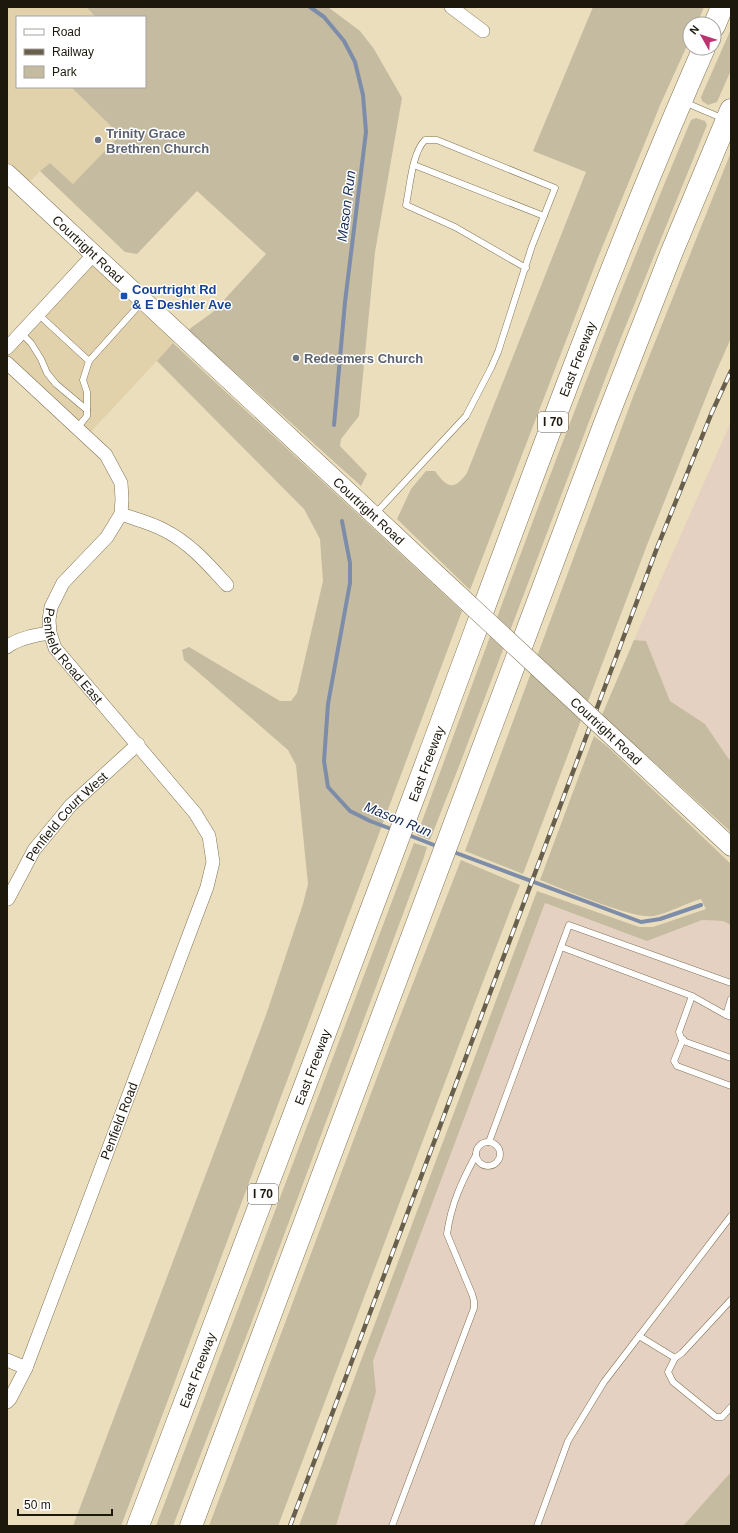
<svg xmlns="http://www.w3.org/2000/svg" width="738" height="1533" font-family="Helvetica,sans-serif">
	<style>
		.built { fill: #e2d2ab }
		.industrial { fill: #e4d1c1 }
		.green { fill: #c5bba0 }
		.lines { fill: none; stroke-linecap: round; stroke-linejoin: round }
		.stream { stroke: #7d8da9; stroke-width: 4 }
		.lane-casing { stroke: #807456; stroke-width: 7 }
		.street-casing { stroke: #807456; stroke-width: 14 }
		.secondary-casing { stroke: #807456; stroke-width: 19 }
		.highway-casing { stroke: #807456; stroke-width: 23 }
		.lane { stroke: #fff; stroke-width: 6 }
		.street { stroke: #fff; stroke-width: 13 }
		.secondary { stroke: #fff; stroke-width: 18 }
		.highway { stroke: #fff; stroke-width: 22 }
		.rail-casing { stroke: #68604d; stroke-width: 4.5 }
		.rail { stroke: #fff; stroke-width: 3; stroke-dasharray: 9; stroke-linecap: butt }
		.secondary-bridge-casing { stroke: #807456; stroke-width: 19; stroke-linecap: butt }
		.secondary-bridge { stroke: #fff; stroke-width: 18 }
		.worship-dot { fill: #6b7280; stroke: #fff; stroke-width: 1.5 }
		.transit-dot { fill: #1a4fb4; stroke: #fff; stroke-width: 1.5 }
		.labels { text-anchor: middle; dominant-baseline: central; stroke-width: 3; stroke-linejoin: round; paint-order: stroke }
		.shield { fill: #fff; stroke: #615d55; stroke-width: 1 }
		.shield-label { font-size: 12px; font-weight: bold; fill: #1d180c }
		.worship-label { font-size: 13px; font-weight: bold; fill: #5b616d; stroke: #fff; text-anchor: start }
		.street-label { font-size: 13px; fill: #1d180c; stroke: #fff }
		.transit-label { font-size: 13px; font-weight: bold; fill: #164399; stroke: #fff; text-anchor: start }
		.water-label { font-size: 14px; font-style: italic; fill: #152a51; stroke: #fff }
	</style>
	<rect width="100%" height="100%" fill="#ebdebd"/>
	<!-- built -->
	<g class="built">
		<polygon points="7,7 86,7 96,17 17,17 17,87 71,87 120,135 73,184 50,163 40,171 24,188 7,172"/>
		<polygon points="94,255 181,335 86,437 7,364 7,349"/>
	</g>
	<!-- industrial -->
	<g class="industrial">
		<polygon points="731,422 731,761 728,758 705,724 670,701 646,641 634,640"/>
		<polygon points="545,903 647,940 702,920 723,921 731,925 731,1472 683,1526 336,1526 376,1392 373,1361"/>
	</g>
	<!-- green -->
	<g class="green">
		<polygon points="86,7 328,7 360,31 374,49 402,98 375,252 359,416 341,439 340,446 367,474 361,486 188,330 213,312 266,254 197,191 137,254 125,252 40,171 50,163 73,184 120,135 71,87 145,87 145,17 96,17"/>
		<path d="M593,7H704L697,24H690V39L661,103L597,260L470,590L397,519L411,489L426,471H435C447,488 454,491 467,473L586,172L533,151Z"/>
		<polygon points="731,29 731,70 717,102 708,105 702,101 701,97"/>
		<path d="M696,118L705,121L707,125L616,350L461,761L430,840L417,835C505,596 592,355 691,120Z"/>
		<polygon points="731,152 731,338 716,372 647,545 523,874 465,851 633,397"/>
		<polygon points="173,343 462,611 121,1526 73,1526 266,1015 303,904 308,884 296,765 288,750 184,660 182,650 189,647 280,701 291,701 297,693 323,581 320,539 304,509 157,361"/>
		<polygon points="634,640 646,641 670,701 705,724 728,758 731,761 731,832 602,715"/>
		<path d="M594,736L608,747L731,864V925L723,921L702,920L647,941L545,903L373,1361L376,1392L336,1526H299L537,891L639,927H653L706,909L701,899C686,903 669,913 654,916C634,920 563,889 540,880Z"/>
		<polygon points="414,843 427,847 423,860 251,1324 173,1526 156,1526"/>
		<path d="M461,860L520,885C438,1098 359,1312 278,1526H209L394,1032Z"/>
		<polygon points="731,1472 731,1526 683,1526"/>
	</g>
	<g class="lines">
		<!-- stream -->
		<g class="stream">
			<polyline points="310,7 324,17 344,41 355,62 363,95 366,132 345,302 334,425"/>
			<polyline points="342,521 350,563 350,583 328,704 324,761 328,787 350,811 370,821 394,830"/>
			<polyline points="406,834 439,847"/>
			<polyline points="451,851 641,922 660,919 701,905"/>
		</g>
		<defs>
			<g id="lane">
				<polyline points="684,102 724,119"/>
				<polyline points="414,165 544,216"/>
				<polyline points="38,314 89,361 142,302"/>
				<polyline points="21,333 31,343 41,359 47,373 56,384 87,410"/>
				<polyline points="77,428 87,416 87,392 83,380 89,361"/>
				<path d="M375,514L466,416L491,368L498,352L532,246L555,188L437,140H425C412,153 410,186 406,205L455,227L526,268"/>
				<polyline points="561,947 692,996 679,1032 681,1038 686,1042 731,1058"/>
				<polyline points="692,996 726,1015"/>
				<polyline points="731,999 726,1015 731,1017"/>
				<polyline points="683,1039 674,1061 677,1066 731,1086"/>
				<circle cx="488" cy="1154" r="12"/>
				<polyline points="489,1142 569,925 731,983"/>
				<polyline points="639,1336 675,1358 682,1353 731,1300"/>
				<polyline points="675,1358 668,1372 673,1382 716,1417 722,1417 731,1407"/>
				<path d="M392,1526L474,1308V1301L472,1294L447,1234C451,1204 462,1181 476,1155"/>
				<polyline points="537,1526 568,1441 604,1382 731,1216"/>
			</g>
			<g id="street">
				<polyline points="451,7 483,31"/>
				<polyline points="7,348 94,254"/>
				<path id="s1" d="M7,363L106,455L121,483L122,499L121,514L107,537L63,583L51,607L49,620L50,633L55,648L195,813L209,836L213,862L207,887L26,1368L10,1399L7,1402"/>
				<path d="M121,514C135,519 151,523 164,530C190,543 208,564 227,585"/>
				<path d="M7,647C18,638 36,635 50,633"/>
				<path id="s2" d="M8,899L34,850L71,805L138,744"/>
				<polyline points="7,1360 26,1368"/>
			</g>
			<g id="secondary">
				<path id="s3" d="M7,173L440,577"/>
				<polyline points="631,754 731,847"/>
			</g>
			<g id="highway">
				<polyline points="714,26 722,7"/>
				<path id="s4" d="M138,1526C229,1286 321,1045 411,804C506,551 595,296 704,48"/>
				<polyline points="191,1526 605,423 671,254 731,110"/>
			</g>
		</defs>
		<!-- lane casing -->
		<use href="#lane" class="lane-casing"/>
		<!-- street casing -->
		<use href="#street" class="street-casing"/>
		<!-- secondary casing -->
		<use href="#secondary" class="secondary-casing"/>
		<!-- highway casing -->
		<use href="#highway" class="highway-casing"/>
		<!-- lane -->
		<use href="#lane" class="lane"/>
		<!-- street -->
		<use href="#street" class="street"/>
		<!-- secondary -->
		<use href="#secondary" class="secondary"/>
		<!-- highway -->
		<use href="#highway" class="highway"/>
		<defs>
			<polyline id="rail" points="290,1526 657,548 712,412 731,371"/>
		</defs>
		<!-- rail casing -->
		<use href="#rail" class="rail-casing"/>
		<!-- rail -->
		<use href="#rail" class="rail"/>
		<defs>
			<polyline id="secondary-bridge" points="440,577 631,754"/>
		</defs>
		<!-- secondary-bridge casing -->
		<use href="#secondary-bridge" class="secondary-bridge-casing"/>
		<!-- secondary-bridge -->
		<use href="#secondary-bridge" class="secondary-bridge"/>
	</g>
	<!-- markers -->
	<g class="worship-dot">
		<circle cx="98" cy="140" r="4"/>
		<circle cx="296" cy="358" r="4"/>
	</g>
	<rect class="transit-dot" x="120" y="292" width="8" height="8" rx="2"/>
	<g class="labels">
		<!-- shield labels -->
		<g class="shield">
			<rect x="538" y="412" width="30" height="20" rx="3"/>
			<rect x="248" y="1184" width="30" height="20" rx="3"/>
		</g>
		<g class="shield-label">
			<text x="553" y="422">I 70</text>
			<text x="263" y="1194">I 70</text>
		</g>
		<!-- worship labels -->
		<g class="worship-label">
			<text x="106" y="133">Trinity Grace<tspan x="106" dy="15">Brethren Church</tspan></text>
			<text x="304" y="358">Redeemers Church</text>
		</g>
		<!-- street labels -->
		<g class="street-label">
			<text stroke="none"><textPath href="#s3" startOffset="111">Courtright Road</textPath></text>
			<text stroke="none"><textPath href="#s4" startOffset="1247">East Freeway</textPath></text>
			<text stroke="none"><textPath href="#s3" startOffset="495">Courtright Road</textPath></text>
			<text stroke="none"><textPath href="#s1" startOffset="372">Penfield Road East</textPath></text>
			<text transform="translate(606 731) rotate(43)">Courtright Road</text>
			<text stroke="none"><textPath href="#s4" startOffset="815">East Freeway</textPath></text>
			<text stroke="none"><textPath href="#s2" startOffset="102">Penfield Court West</textPath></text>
			<text stroke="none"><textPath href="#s4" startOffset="491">East Freeway</textPath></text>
			<text transform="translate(119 1121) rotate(-69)">Penfield Road</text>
			<text stroke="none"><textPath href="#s4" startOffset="167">East Freeway</textPath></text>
		</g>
		<!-- transit labels -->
		<g class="transit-label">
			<text x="132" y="289">Courtright Rd<tspan x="132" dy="15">&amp; E Deshler Ave</tspan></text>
		</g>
		<!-- water labels -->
		<g class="water-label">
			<text transform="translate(346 206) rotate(-83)">Mason Run</text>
			<text transform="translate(398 819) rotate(22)">Mason Run</text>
		</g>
	</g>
	<!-- border -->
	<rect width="738" height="1533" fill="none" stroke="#1d180c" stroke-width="16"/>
	<!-- legend -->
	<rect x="16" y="16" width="130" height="72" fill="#ffffff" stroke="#a5a39e"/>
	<rect x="24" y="29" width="20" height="6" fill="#ffffff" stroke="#a5a39e"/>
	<text x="52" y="36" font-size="12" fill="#1d180c">Road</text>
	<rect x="24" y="49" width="20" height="6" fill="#68604d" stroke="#a5a39e"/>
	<text x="52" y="56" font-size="12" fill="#1d180c">Railway</text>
	<rect x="24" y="66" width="20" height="12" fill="#c5bba0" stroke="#a5a39e"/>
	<text x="52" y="76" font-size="12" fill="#1d180c">Park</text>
	<!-- north arrow -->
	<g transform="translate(702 36) rotate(309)"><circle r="19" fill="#ffffff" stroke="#a5a39e"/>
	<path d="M0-3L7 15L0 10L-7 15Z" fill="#bc3370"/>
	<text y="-6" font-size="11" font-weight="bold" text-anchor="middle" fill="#1d180c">N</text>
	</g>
	<!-- scale -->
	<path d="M18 1509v6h94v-6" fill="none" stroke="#1d180c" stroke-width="2"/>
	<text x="24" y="1509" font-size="12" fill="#1d180c" stroke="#ffffff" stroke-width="3" paint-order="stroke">50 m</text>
</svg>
